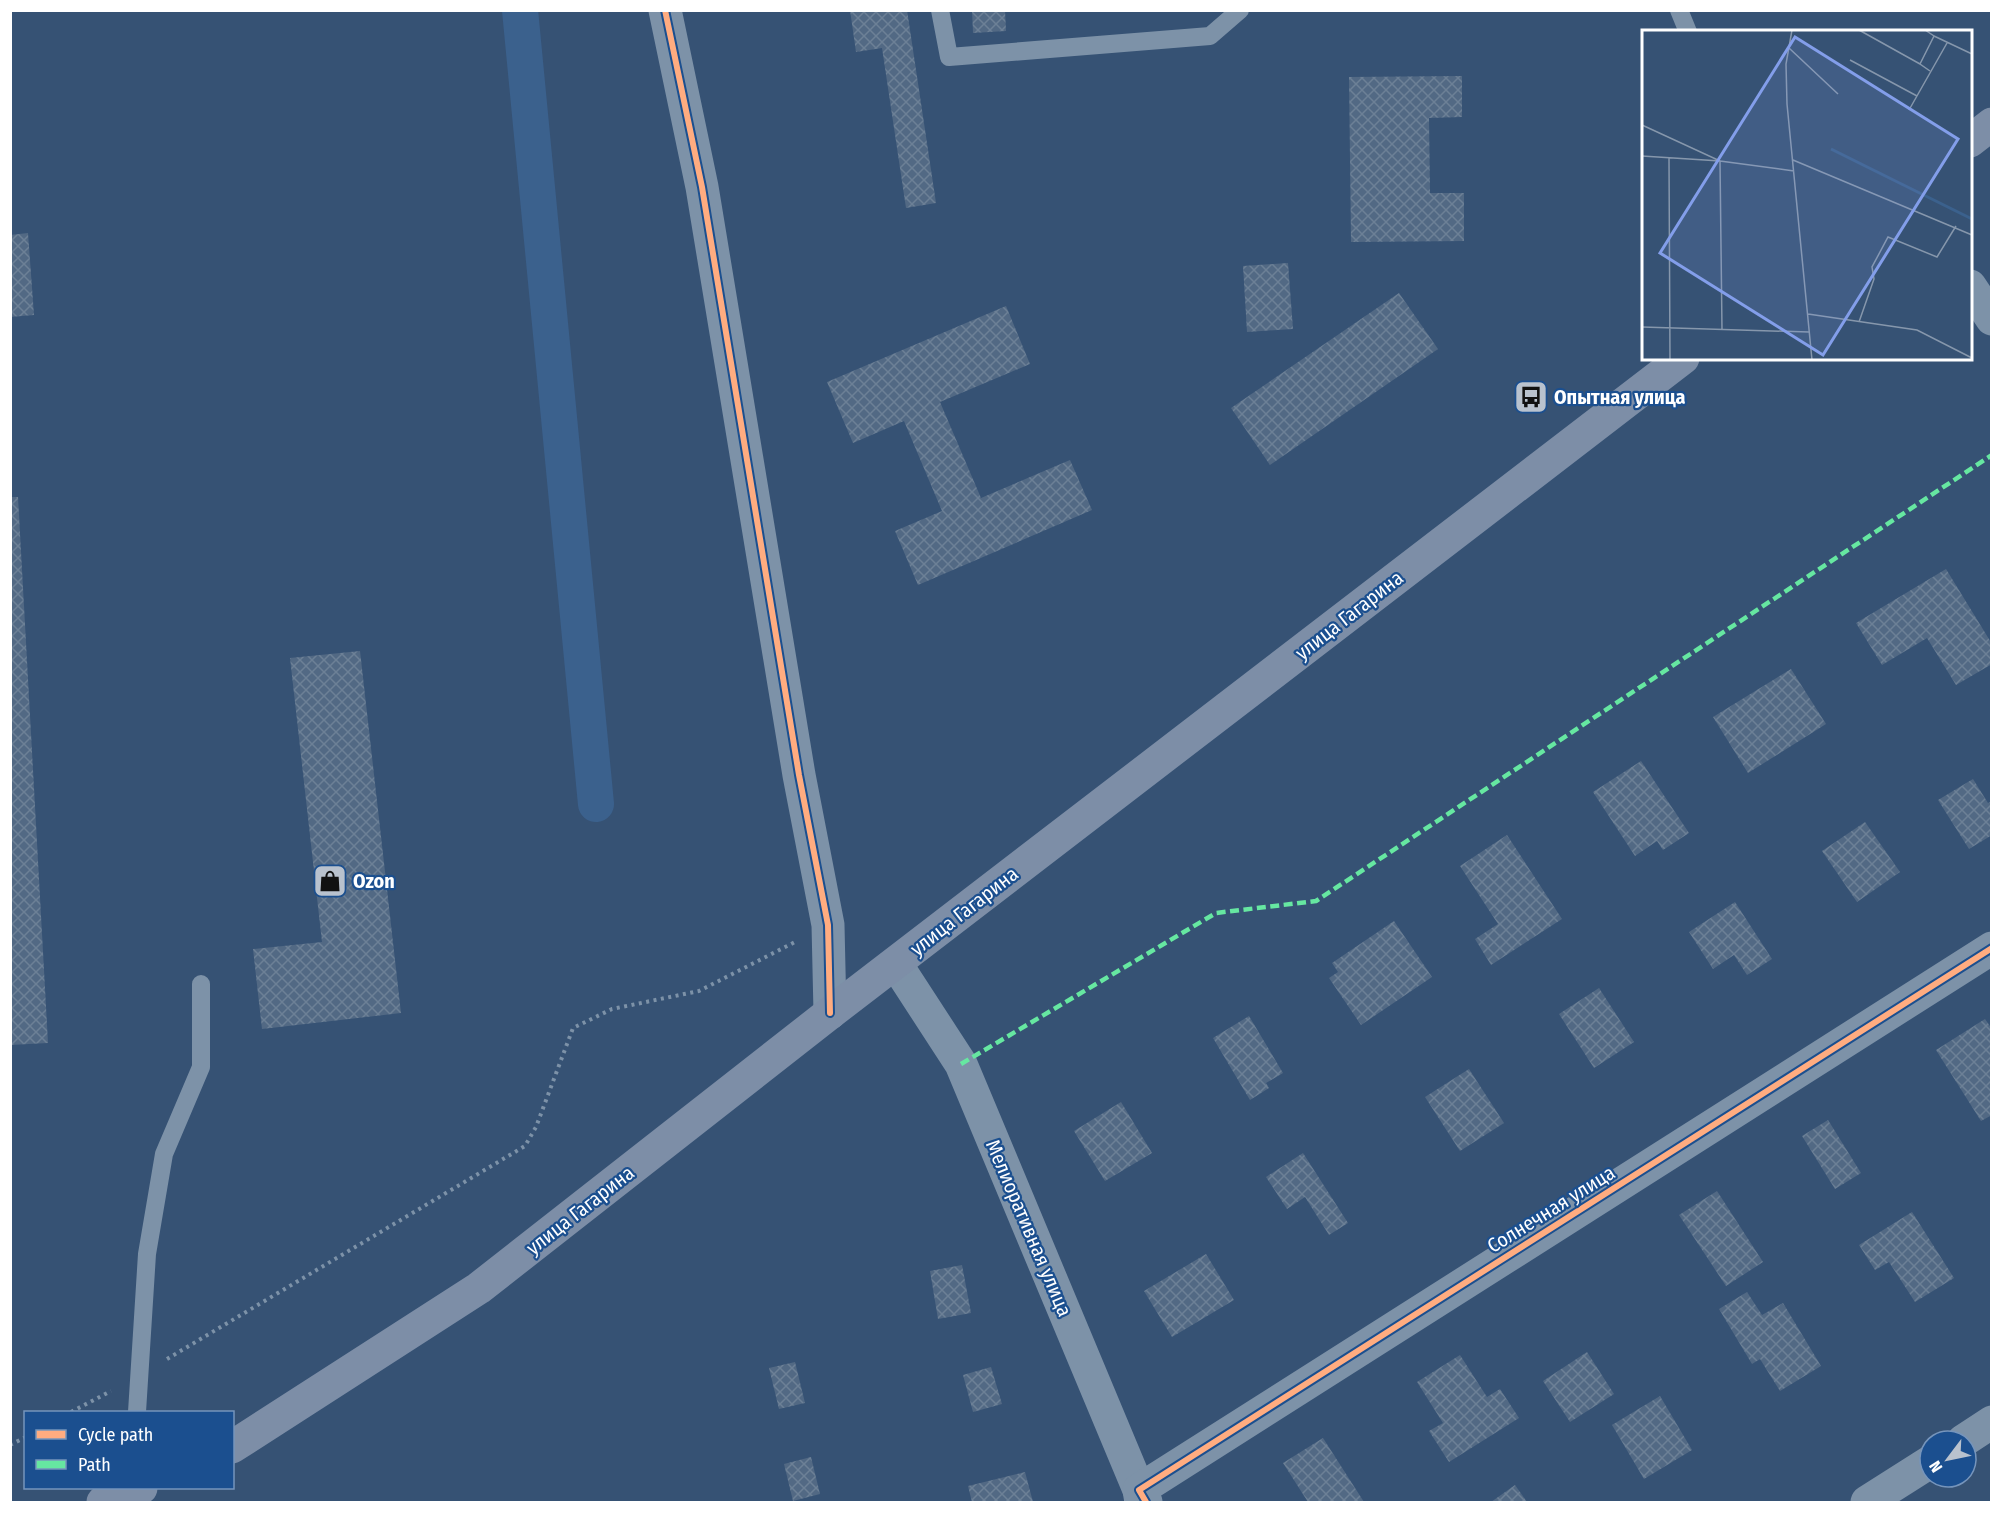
<svg xmlns="http://www.w3.org/2000/svg" width="2002" height="1513" font-family="'Fira Sans Condensed',sans-serif">
	<style>
		.lines { fill: none; stroke-linecap: round; stroke-linejoin: round }
		.canal { stroke: #3b618d; stroke-width: 36 }
		.building { fill: url(#building-cross-hatch) }
		.path { stroke: #7d92a8; stroke-width: 4; stroke-dasharray: 3 4.5; stroke-linecap: butt }
		.service { stroke: #7d92a8; stroke-width: 18 }
		.minor { stroke: #7d92a8; stroke-width: 33 }
		.tertiary { stroke: #7d92a8; stroke-width: 33 }
		.primary { stroke: #7d8ea7; stroke-width: 33 }
		.quiet { stroke: #66e7a1; stroke-width: 4.5; stroke-dasharray: 9 4.5; stroke-linecap: butt }
		.cycleway-casing { stroke: #1b4f8f; stroke-width: 10 }
		.cycleway { stroke: #ffac80; stroke-width: 6 }
		.labels { text-anchor: middle; dominant-baseline: central; stroke-width: 4.5; stroke-linejoin: round; paint-order: stroke }
		.poi-label { font-size: 20px; font-weight: bold; fill: #fff; stroke: #1b4f8f; text-anchor: start }
		.street-label { font-size: 20px; fill: #fff; stroke: #1b4f8f }
		.inset-river { fill: none; stroke: #3b618d; stroke-width: 3 }
		.inset-road { fill: none; stroke: #8697ac; stroke-width: 1.5 }
		.view { fill: #839eea; fill-opacity: 0.15; stroke: #839eea; stroke-width: 3 }
		.inset-edge { fill: none; stroke: #fff; stroke-width: 3 }
	</style>
	<defs>
		<pattern id="building-cross-hatch" width="8" height="8" patternUnits="userSpaceOnUse" patternTransform="scale(1.5)"><rect width="8" height="8" fill="#526984"/><path d="M0 0l8 8M0 8l8-8" fill="none" stroke="#6c8096"/></pattern>
	</defs>
	<rect width="100%" height="100%" fill="#365274"/>
	<g class="lines">
		<!-- canal -->
		<polyline class="canal" points="520,10 596,804"/>
	</g>
	<!-- building -->
	<g class="building">
		<polygon points="850,10 907,10 936,203 906,208 882,48 856,52"/>
		<polygon points="972,10 1005,10 1006,31 973,33"/>
		<polygon points="1462,76 1462,117 1429,118 1430,193 1464,193 1464,241 1351,242 1349,77"/>
		<polygon points="28,233 34,315 10,317 10,235"/>
		<polygon points="1288,263 1293,329 1247,332 1243,266"/>
		<polygon points="1399,293 1438,349 1270,465 1231,408"/>
		<polygon points="1006,306 1030,364 940,402 981,498 1070,460 1092,510 918,585 895,531 942,511 904,421 853,443 827,382"/>
		<polygon points="10,497 18,497 48,1043 10,1045"/>
		<polygon points="1946,569 1992,644 1992,664 1956,685 1927,638 1882,665 1856,623"/>
		<polygon points="360,651 401,1013 262,1029 253,949 322,942 290,658"/>
		<polygon points="1791,669 1826,724 1748,773 1713,717"/>
		<polygon points="1641,761 1689,833 1663,850 1657,841 1635,856 1593,792"/>
		<polygon points="1973,779 1988,803 1992,801 1992,835 1969,849 1938,800"/>
		<polygon points="1865,822 1900,872 1857,902 1822,851"/>
		<polygon points="1507,835 1562,919 1491,965 1475,939 1498,924 1460,866"/>
		<polygon points="1735,902 1772,959 1747,975 1734,955 1713,969 1689,932"/>
		<polygon points="1394,921 1432,977 1361,1025 1329,978 1338,972 1332,963"/>
		<polygon points="1599,988 1634,1042 1594,1068 1559,1014"/>
		<polygon points="1249,1016 1283,1073 1266,1083 1269,1088 1250,1100 1213,1038"/>
		<polygon points="1985,1019 1992,1029 1992,1115 1981,1121 1936,1050"/>
		<polygon points="1469,1069 1504,1123 1460,1151 1425,1097"/>
		<polygon points="1121,1102 1152,1153 1105,1181 1074,1131"/>
		<polygon points="1828,1120 1861,1173 1835,1189 1802,1136"/>
		<polygon points="1303,1153 1348,1223 1329,1235 1305,1197 1287,1209 1266,1177"/>
		<polygon points="1717,1191 1763,1262 1726,1286 1679,1215"/>
		<polygon points="1912,1212 1954,1278 1915,1302 1889,1262 1875,1270 1859,1245"/>
		<polygon points="1206,1254 1234,1300 1172,1337 1144,1291"/>
		<polygon points="962,1265 971,1313 938,1319 930,1271"/>
		<polygon points="1747,1292 1762,1315 1783,1303 1821,1366 1780,1391 1760,1359 1752,1364 1719,1309"/>
		<polygon points="1587,1352 1614,1394 1570,1422 1543,1381"/>
		<polygon points="1460,1355 1487,1397 1500,1389 1519,1418 1449,1462 1429,1431 1443,1423 1417,1382"/>
		<polygon points="795,1362 805,1403 779,1409 769,1368"/>
		<polygon points="991,1367 1002,1404 973,1412 963,1375"/>
		<polygon points="1660,1396 1692,1450 1644,1479 1612,1425"/>
		<polygon points="1323,1438 1364,1502 1308,1502 1283,1463"/>
		<polygon points="811,1457 820,1494 793,1501 784,1464"/>
		<polygon points="1025,1472 1033,1502 972,1502 968,1486"/>
		<polygon points="1515,1485 1527,1502 1491,1502"/>
	</g>
	<g class="lines">
		<!-- path -->
		<g class="path">
			<polyline points="167,1359 525,1146 536,1127 573,1028 612,1009 699,991 795,942"/>
			<polyline points="71,1412 111,1391"/>
			<polyline points="10,1445 26,1437"/>
		</g>
		<!-- service -->
		<g class="service">
			<polyline points="940,10 949,57 1210,36 1240,10"/>
			<polyline points="1679,10 1688,32"/>
			<polyline points="137,1412 147,1254 164,1154 201,1067 201,984"/>
		</g>
		<!-- minor -->
		<g class="minor">
			<polyline points="1970,286 1992,319"/>
			<polyline points="896,964 961,1064 1139,1490 1141,1502"/>
			<polyline points="1963,1441 1992,1422"/>
			<polyline points="1146,1502 1139,1490 1992,948"/>
			<polyline points="1867,1502 1930,1462"/>
		</g>
		<!-- tertiary -->
		<polyline class="tertiary" points="665,10 702,187 799,775 828,925 830,1013"/>
		<!-- primary -->
		<g class="primary">
			<polyline points="1970,141 1992,124"/>
			<polyline points="232,1447 479,1288 830,1013 1683,358"/>
			<polyline points="103,1502 141,1488"/>
		</g>
		<!-- quiet -->
		<polyline class="quiet" points="961,1064 1216,913 1316,901 1992,455"/>
		<defs>
			<g id="cycleway">
				<polyline points="665,10 702,187 799,775 828,925 830,1013"/>
				<polyline points="1146,1502 1139,1490 1992,948"/>
			</g>
		</defs>
		<!-- cycleway casing -->
		<use href="#cycleway" class="cycleway-casing"/>
		<!-- cycleway -->
		<use href="#cycleway" class="cycleway"/>
	</g>
	<!-- icons -->
	<defs>
		<symbol id="bus-square" viewBox="-11 -11 22 22"><rect x="-9" y="-9" width="18" height="18" rx="4" fill="#b9c2ce" stroke="#1b4f8f"/><path d="M-5-6H5V4H4V6H2V4H-2V6H-4V4H-5ZM-3.5-4V0h7V-4ZM-3.5 1.2v1.5H-2V1.2ZM2 1.2v1.5H3.5V1.2Z" fill="#111"/></symbol>
		<symbol id="shop-square" viewBox="-11 -11 22 22"><rect x="-9" y="-9" width="18" height="18" rx="4" fill="#b9c2ce" stroke="#1b4f8f"/><path d="M-5-2.5h2.3a2.7 3.5 0 0 1 5.4 0H5L5.5 6h-11ZM-1.5-2.5h3a1.5 2.3 0 0 0-3 0Z" fill="#111"/></symbol>
	</defs>
	<g fill-rule="evenodd">
		<use href="#bus-square" x="1512" y="378" width="38" height="38"/>
		<use href="#shop-square" x="311" y="862" width="38" height="38"/>
	</g>
	<g class="labels">
		<!-- poi labels -->
		<g class="poi-label">
			<text x="1554" y="397">Опытная улица</text>
			<text x="353" y="881">Ozon</text>
		</g>
		<!-- street labels -->
		<g class="street-label">
			<text transform="translate(1349 615) rotate(-38)">улица Гагарина</text>
			<text transform="translate(964 911) rotate(-38)">улица Гагарина</text>
			<text transform="translate(1551 1209) rotate(-32)">Солнечная улица</text>
			<text transform="translate(580 1210) rotate(-38)">улица Гагарина</text>
			<text transform="translate(1029 1228) rotate(67)">Мелиоративная улица</text>
		</g>
	</g>
	<!-- overview -->
	<g transform="translate(1642 30)">
		<rect width="330" height="330" fill="#365274"/>
		<path class="inset-river" d="M189,119L330,189"/>
		<path class="inset-road" d="M150,0L144,34L145,74L170,330M217,0L278,34M283,0L292,6L278,34L288,41M292,6L330,24M147,18L196,64M208,30L275,66M267,80L305,13M0,95L78,131L152,141M0,126L78,131L80,300M27,128L28,330M151,130L330,205M166,284L275,300L330,328M217,292L232,249L230,237L246,207L295,227L314,196M0,297L167,302"/>
		<path class="view" d="M153,7L316,109L181,325L18,223Z"/>
		<rect width="330" height="330" class="inset-edge"/>
	</g>
	<!-- border -->
	<rect width="2002" height="1513" fill="none" stroke="#ffffff" stroke-width="24"/>
	<!-- legend -->
	<rect x="24" y="1411" width="210" height="78" fill="#1b4f8f" stroke="#7695bc" stroke-width="1.5"/>
	<rect x="36" y="1430" width="30" height="9" fill="#ffac80" stroke="#7695bc" stroke-width="1.5"/>
	<text x="78" y="1441" font-size="18" fill="#ffffff">Cycle path</text>
	<rect x="36" y="1460" width="30" height="9" fill="#66e7a1" stroke="#7695bc" stroke-width="1.5"/>
	<text x="78" y="1471" font-size="18" fill="#ffffff">Path</text>
	<!-- north arrow -->
	<g transform="translate(1948 1459) rotate(238)"><circle r="28" fill="#1b4f8f" stroke="#7695bc" stroke-width="1.5"/>
	<path d="M0-4.5L10 22L0 15L-10 22Z" fill="#b9c2ce"/>
	<text y="-9" font-size="16" font-weight="bold" text-anchor="middle" fill="#ffffff">N</text>
	</g>
</svg>
